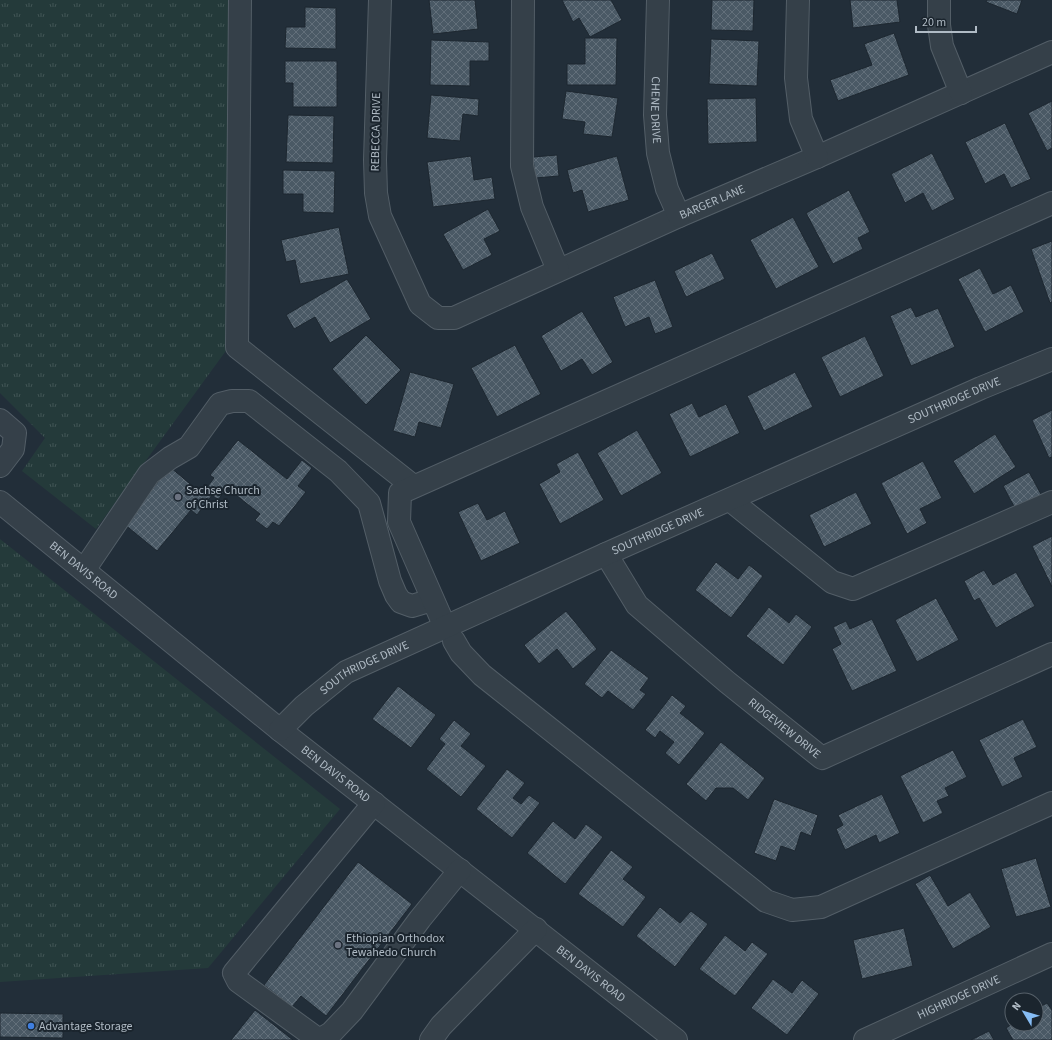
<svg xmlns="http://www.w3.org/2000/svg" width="1052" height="1040" font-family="'Source Sans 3',sans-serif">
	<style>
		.grass { fill: url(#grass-tufts) }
		.building { fill: url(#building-cross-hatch); stroke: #1d2730 }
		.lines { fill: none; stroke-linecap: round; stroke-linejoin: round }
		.minor-casing { stroke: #535e67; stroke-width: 24 }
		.minor { stroke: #354049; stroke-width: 22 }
		.worship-dot { fill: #6b7280; stroke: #1b252e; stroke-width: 1.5 }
		.shop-dot { fill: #3f7fe0; stroke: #1b252e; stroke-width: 1.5 }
		.labels { text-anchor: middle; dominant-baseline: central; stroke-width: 4; stroke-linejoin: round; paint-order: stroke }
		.street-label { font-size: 12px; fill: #b0bbc5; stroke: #1b252e }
		.poi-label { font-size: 12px; fill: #b0bbc5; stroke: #1b252e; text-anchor: start }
	</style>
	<defs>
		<pattern id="grass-tufts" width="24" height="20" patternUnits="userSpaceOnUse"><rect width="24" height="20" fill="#243a3a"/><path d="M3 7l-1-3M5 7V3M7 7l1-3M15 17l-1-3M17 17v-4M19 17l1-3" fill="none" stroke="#415555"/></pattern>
		<pattern id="building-cross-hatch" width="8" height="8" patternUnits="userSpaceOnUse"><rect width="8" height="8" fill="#4a5965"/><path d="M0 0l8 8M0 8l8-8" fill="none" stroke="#626f7a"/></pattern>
	</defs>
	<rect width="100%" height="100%" fill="#222e39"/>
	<!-- grass -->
	<g class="grass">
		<polygon points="0,0 233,0 228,348 96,529 22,471 45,438 0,393"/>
		<polygon points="0,539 340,809 208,968 0,982"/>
	</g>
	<!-- building -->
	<g class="building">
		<polygon points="429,0 475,0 478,29 433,34"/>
		<polygon points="562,0 611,0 622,20 590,37 579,18 573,22"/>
		<polygon points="712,0 754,0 753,31 711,30"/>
		<polygon points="850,0 897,0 900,22 853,28"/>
		<polygon points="987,0 1022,0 1017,14 986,2"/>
		<polygon points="305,7 336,8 336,49 285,48 286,27 305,27"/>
		<polygon points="894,33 909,75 838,101 830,80 872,65 864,44"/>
		<polygon points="585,38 617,38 616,85 567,85 567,64 585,64"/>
		<polygon points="711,39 759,41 757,86 709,84"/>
		<polygon points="431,40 489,42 489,61 470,61 470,86 430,85"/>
		<polygon points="285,61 337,61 337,107 293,107 293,83 285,83"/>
		<polygon points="566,91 618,98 612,137 583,134 585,122 562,119"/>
		<polygon points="431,95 479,99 478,116 463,114 460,141 427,138"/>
		<polygon points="756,98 757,142 708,144 707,99"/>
		<polygon points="1052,101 1052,148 1047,151 1028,113"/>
		<polygon points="288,115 334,116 333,163 286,162"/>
		<polygon points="1005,123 1031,179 1011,188 1004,174 985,184 965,142"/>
		<polygon points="932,153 955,199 932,211 923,193 905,203 891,174"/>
		<polygon points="557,155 559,176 535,178 533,157"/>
		<polygon points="471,156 474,180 492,177 495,199 433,207 427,162"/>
		<polygon points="617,156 629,200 588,212 582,190 573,193 567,170"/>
		<polygon points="283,170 335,171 334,213 303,212 303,194 283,194"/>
		<polygon points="849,190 870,232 858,238 863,249 833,264 806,213"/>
		<polygon points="488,209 500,231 484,239 492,255 463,270 443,234"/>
		<polygon points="793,217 819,267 776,289 750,240"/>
		<polygon points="339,227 349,274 300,284 295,260 286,262 281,240"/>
		<polygon points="1052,241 1052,302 1050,303 1031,249"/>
		<polygon points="712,253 725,279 686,297 674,271"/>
		<polygon points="980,268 993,294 1011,285 1024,312 985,332 958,279"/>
		<polygon points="347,279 371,319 330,343 315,317 294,329 286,315"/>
		<polygon points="655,280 673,327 655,334 649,317 625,327 613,297"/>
		<polygon points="911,307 916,317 938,308 955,347 911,366 890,316"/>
		<polygon points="582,311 613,362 592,375 582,359 561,371 541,336"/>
		<polygon points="366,335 401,370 366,405 332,369"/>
		<polygon points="865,336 884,376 840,397 821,357"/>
		<polygon points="515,345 541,394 497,417 471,368"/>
		<polygon points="410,372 454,384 441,428 419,422 415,437 393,431"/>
		<polygon points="795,372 813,407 764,431 747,396"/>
		<polygon points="692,403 699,417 726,404 740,433 690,457 669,414"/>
		<polygon points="1052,410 1052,457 1049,458 1032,420"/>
		<polygon points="637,430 662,473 621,496 597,453"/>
		<polygon points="995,434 1016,467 974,494 953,461"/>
		<polygon points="238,440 287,479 302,460 312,468 298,486 306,492 279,526 273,522 267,529 255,520 260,514 227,488 218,500 212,495 197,515 191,510 157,551 124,524 170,467 202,494 214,478 210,475"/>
		<polygon points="578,452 604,500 560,524 539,484 560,472 556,464"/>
		<polygon points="923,461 942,498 920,509 927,523 907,534 881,483"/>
		<polygon points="1029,472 1042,496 1016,510 1003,486"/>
		<polygon points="856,492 872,524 824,547 809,515"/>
		<polygon points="478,503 487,520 505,511 520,543 481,561 458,512"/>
		<polygon points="1052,536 1052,587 1032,546"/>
		<polygon points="716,562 738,579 749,565 763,576 731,618 695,590"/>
		<polygon points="984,570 993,585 1016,572 1035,606 996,628 979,598 974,601 964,581"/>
		<polygon points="936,598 959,640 917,662 895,620"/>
		<polygon points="769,607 789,623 796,614 812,627 783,665 746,636"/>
		<polygon points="566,611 597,649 573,669 557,649 539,664 524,645"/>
		<polygon points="872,619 897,671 852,691 832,649 841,644 833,627 846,621 850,629"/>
		<polygon points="611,650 649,678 640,690 646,694 633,710 608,691 602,698 584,684"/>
		<polygon points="398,686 436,715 411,748 372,719"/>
		<polygon points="672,695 686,706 680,713 705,733 679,765 665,753 674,742 660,731 655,738 645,730"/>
		<polygon points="1023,719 1037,747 1014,758 1023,777 1002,787 979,740"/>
		<polygon points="454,720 471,734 461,746 486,766 461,797 426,769 445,744 439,739"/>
		<polygon points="721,742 765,778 748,800 733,788 716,788 706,801 686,784"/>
		<polygon points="953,750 967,777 945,788 949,796 937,801 943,813 923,823 900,776"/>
		<polygon points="507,769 525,783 513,798 521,804 529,795 540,803 512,838 476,809"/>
		<polygon points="882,794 900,833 879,843 876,835 845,850 836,829 843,825 838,815"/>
		<polygon points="774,799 818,815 811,836 801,832 795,851 781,846 776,861 754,853"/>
		<polygon points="553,821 575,839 586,824 603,837 565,884 527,853"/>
		<polygon points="611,850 633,867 623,879 646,897 623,927 578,894"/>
		<polygon points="1036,858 1051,907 1016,917 1001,869"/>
		<polygon points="358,862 412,904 326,1016 301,996 292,1007 264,985"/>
		<polygon points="930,875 948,906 970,892 991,927 953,949 915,884"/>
		<polygon points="660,907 680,923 691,911 708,924 675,967 636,936"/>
		<polygon points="904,928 913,966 862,979 853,940"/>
		<polygon points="725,935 745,951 752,942 768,954 735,996 699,969"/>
		<polygon points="773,979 792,993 802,980 819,994 787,1035 751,1008"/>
		<polygon points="1047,1003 1052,1010 1052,1040 1013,1040 1006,1028 1012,1024 1036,1024 1036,1009"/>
		<polygon points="255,1010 293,1040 231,1040"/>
		<polygon points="0,1013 63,1014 63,1038 0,1037"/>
		<polygon points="989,1031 994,1040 971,1040"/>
	</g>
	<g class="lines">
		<defs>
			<g id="minor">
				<polyline points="240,0 237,347 413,486"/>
				<path id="s1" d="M380,0L375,160L376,193L380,216L420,304L438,318H454L679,216L817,157L1052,52"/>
				<polyline points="523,0 522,166 532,207 558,270"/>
				<path id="s2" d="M658,0L655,115L658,153L667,189L679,216"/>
				<polyline points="798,0 796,78 801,119 817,157"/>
				<polyline points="939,0 939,25 942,46 961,93"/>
				<polyline points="0,420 15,433 13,449 0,466"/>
				<polyline points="730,500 832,582 853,589 1052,502"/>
				<path id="s3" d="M0,502L280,730L676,1040"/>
				<path id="s4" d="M606,554L637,605L727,682L822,758L1052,654"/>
				<polyline points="84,570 149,474 170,458 189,447 220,404 232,401 249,401 338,471 369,503 390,581 396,595 401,602 412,606 432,600"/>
				<polyline points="445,627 399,522 400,493 1052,203"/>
				<polyline points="454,641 461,653 482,675 766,901 792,910 821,907 1052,803"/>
				<path id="s5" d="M280,730L304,706L346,672L606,554L981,388L1052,359"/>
				<polyline points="374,803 234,973 238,981 319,1040 331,1033 352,1011 420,919 460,870"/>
				<polyline points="431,1040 441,1026 536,929"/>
				<path id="s6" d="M865,1040L1052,954"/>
			</g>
		</defs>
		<!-- minor casing -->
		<use href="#minor" class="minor-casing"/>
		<!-- minor -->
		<use href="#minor" class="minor"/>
	</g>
	<!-- markers -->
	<g class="worship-dot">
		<circle cx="178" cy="497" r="4"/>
		<circle cx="338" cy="945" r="4"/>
	</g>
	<circle class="shop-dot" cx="31" cy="1026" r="4"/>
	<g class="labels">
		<!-- street labels -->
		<g class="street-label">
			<text stroke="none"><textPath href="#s2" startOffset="110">CHENE DRIVE</textPath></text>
			<text transform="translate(376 132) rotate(-89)">REBECCA DRIVE</text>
			<text stroke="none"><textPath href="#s1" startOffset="635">BARGER LANE</textPath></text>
			<text stroke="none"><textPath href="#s5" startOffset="754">SOUTHRIDGE DRIVE</textPath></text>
			<text stroke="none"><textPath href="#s5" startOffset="430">SOUTHRIDGE DRIVE</textPath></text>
			<text stroke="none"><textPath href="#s3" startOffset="108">BEN DAVIS ROAD</textPath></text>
			<text stroke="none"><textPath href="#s5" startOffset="106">SOUTHRIDGE DRIVE</textPath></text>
			<text stroke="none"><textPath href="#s4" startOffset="252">RIDGEVIEW DRIVE</textPath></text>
			<text stroke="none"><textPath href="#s3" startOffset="432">BEN DAVIS ROAD</textPath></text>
			<text stroke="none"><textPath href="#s3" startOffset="756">BEN DAVIS ROAD</textPath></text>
			<text stroke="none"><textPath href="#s6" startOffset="103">HIGHRIDGE DRIVE</textPath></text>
		</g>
		<!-- poi labels -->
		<g class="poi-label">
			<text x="186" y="490">Sachse Church<tspan x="186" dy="14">of Christ</tspan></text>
			<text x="346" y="938">Ethiopian Orthodox<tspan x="346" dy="14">Tewahedo Church</tspan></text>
			<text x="39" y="1026">Advantage Storage</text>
		</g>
	</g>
	<!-- north arrow -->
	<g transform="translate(1024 1012) rotate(308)"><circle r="19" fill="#1b252e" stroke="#57616a"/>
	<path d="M0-3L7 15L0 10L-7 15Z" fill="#86bcf4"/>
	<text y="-6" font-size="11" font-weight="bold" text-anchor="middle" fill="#b0bbc5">N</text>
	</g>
	<!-- scale -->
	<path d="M916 26v6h60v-6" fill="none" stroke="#b0bbc5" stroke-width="2"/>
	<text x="922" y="26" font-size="12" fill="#b0bbc5" stroke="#1b252e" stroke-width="3" paint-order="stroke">20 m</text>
</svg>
